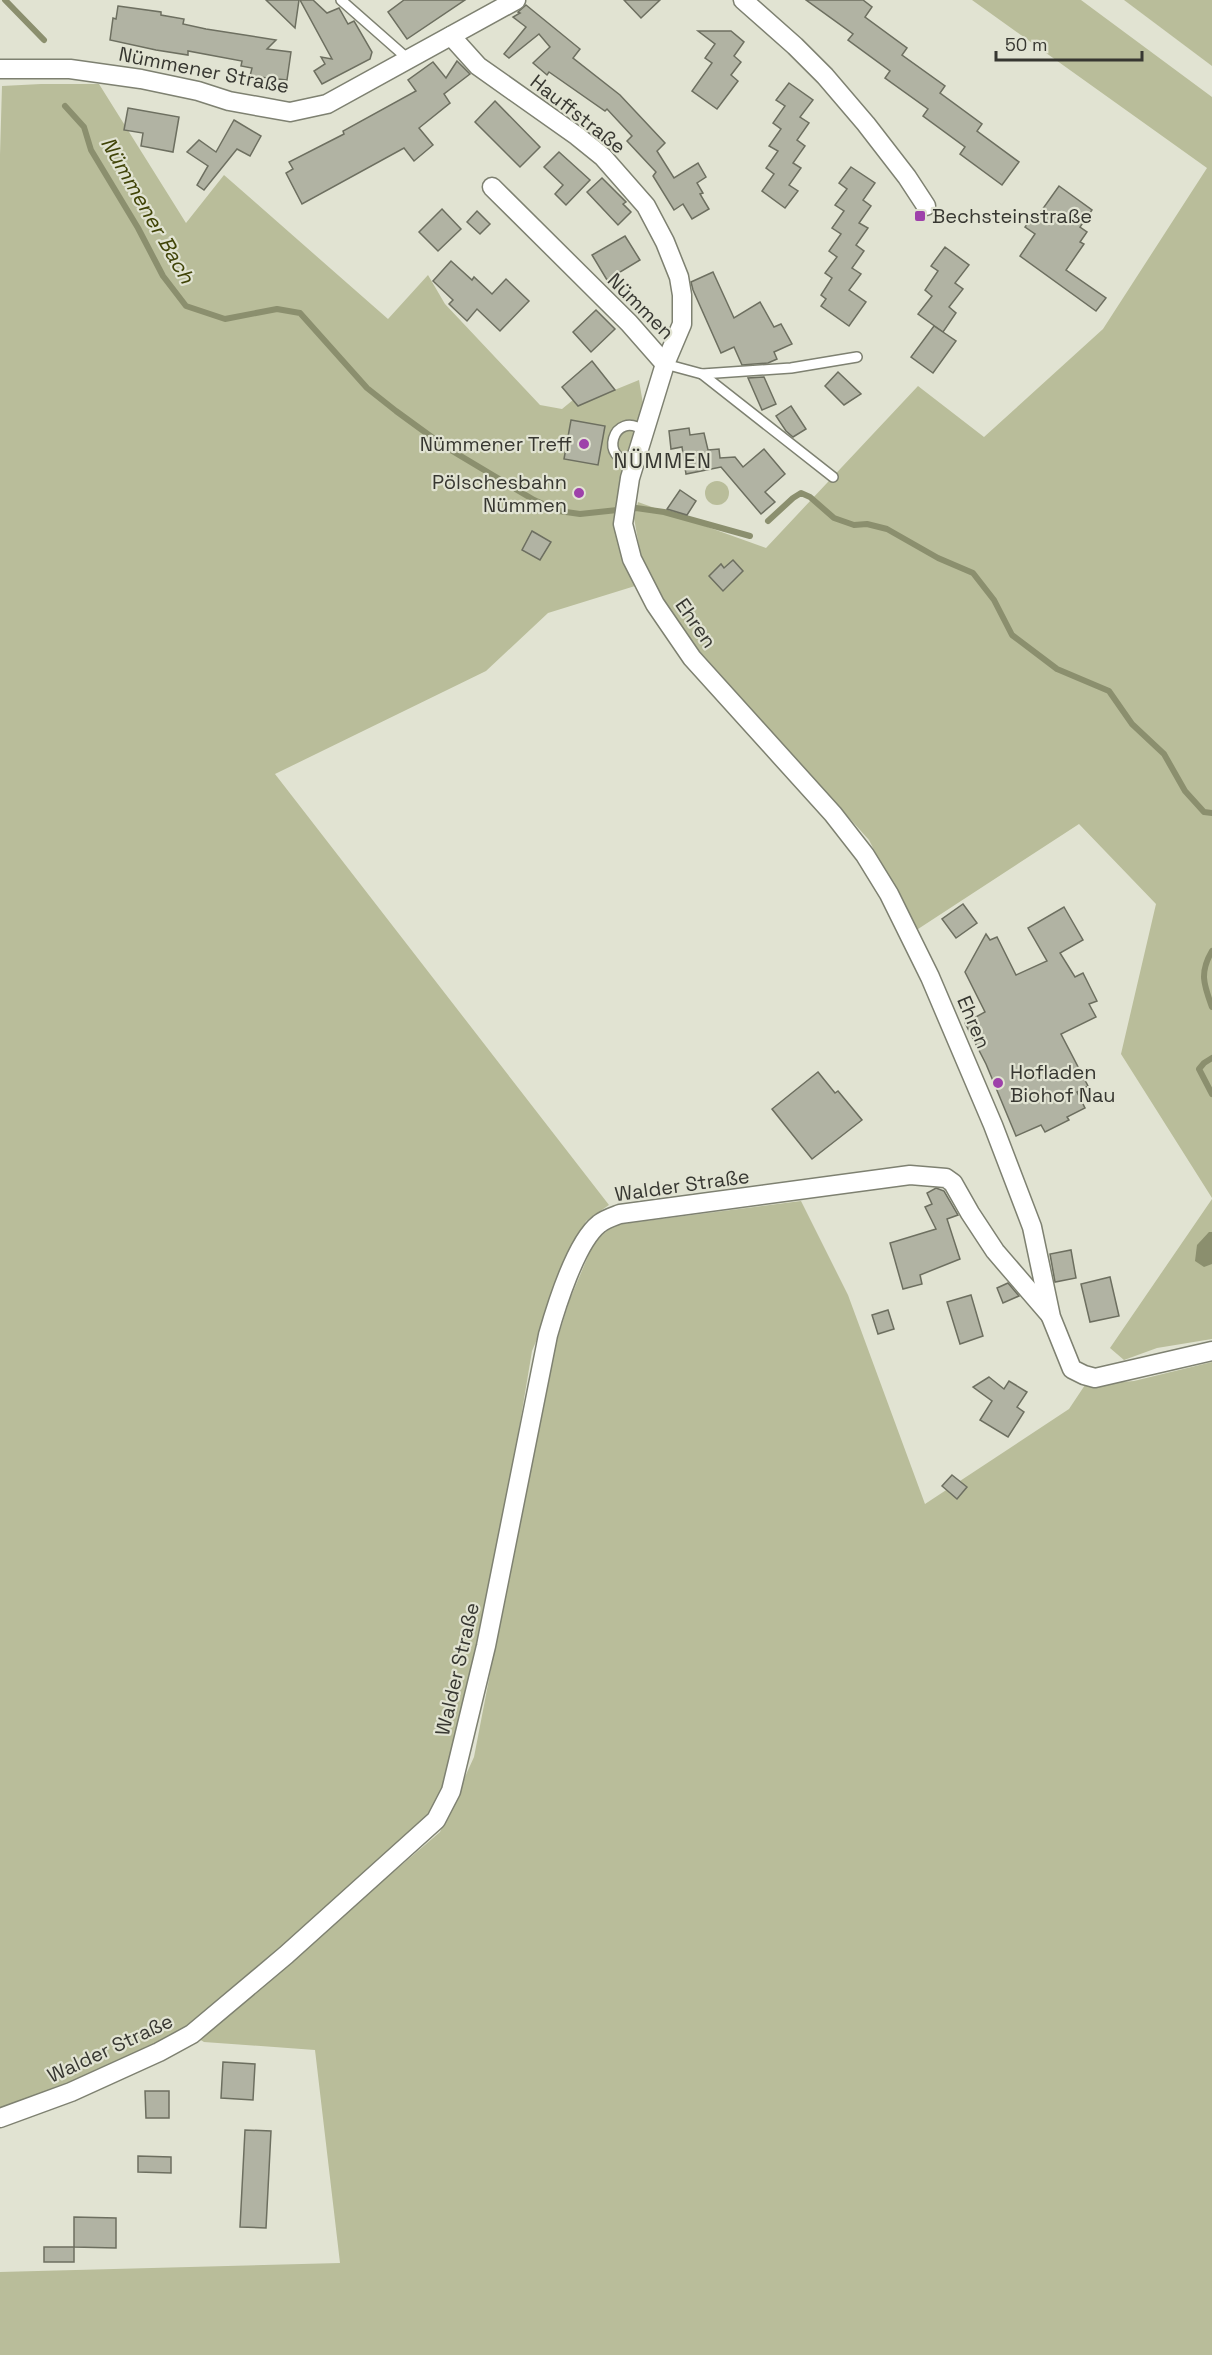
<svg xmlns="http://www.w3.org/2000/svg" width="1212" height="2355" font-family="'Space Grotesk',sans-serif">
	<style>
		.green { fill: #b9bd9a }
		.water { fill: #8b8f6e }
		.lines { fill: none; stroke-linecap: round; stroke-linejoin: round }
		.stream { stroke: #8b8f6e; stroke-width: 6 }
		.building { fill: #b1b3a3; stroke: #6d6f60; stroke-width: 1.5 }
		.service-casing { stroke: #7e8171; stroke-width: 12 }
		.minor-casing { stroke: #7e8171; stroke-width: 21 }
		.service { stroke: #fff; stroke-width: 9 }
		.minor { stroke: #fff; stroke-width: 18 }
		.poi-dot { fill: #9e41aa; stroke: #e1e3d2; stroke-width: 2 }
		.labels { text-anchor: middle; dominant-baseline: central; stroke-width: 4.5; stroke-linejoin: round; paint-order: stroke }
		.street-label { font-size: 20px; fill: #373731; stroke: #e1e3d2 }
		.poi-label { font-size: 20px; fill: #373731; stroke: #e1e3d2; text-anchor: start }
		.water-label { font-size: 21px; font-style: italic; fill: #404407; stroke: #e1e3d2 }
		.neighbourhood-label { font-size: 21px; letter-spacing: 1.5px; fill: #373731; stroke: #e1e3d2 }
	</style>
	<rect width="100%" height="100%" fill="#e1e3d2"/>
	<!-- green -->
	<g class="green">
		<polygon points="972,0 1081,0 1212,97 1212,1198 1121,1054 1156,904 1079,824 915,931 869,840 685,635 642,563 634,518 638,502 766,548 918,386 984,437 1103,329 1207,168"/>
		<polygon points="1124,0 1212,0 1212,66"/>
		<polygon points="41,84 99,84 186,223 224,175 388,319 428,275 445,304 540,405 562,409 573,400 590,400 639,380 643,404 625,468 621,550 635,586 548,613 486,671 275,774 609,1205 586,1221 532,1351 507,1501 475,1665 446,1791 417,1832 184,2031 101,2074 0,2111 0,155 2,86"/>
		<circle cx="717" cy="493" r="12"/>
		<polygon points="1212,1199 1212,1339 1157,1348 1124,1360 1110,1348"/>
		<polygon points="801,1201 848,1295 925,1504 1069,1409 1085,1385 1134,1381 1212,1362 1212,2355 0,2355 0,2272 340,2263 315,2050 204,2042 199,2039 440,1832 474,1757 550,1363 570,1299 594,1242 614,1225"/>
	</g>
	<!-- water -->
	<polygon class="water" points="1209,1232 1212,1232 1212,1264 1204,1267 1195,1261 1197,1245"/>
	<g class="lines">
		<!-- stream -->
		<g class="stream">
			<polyline points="5,0 44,40"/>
			<polyline points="65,106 84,127 91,150 138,228 163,276 186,306 225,319 277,309 300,313 367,388 396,411 444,446 534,500 559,511 580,514 636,508 664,512 750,536"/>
			<polyline points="768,521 793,498 801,493 810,497 834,518 854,525 867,524 887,529 938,558 973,573 994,600 1012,635 1057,669 1109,691 1132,724 1164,754 1185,791 1204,812 1212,813"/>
			<path d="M1212,951C1199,973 1204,985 1212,1007"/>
			<polyline points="1212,1058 1204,1063 1199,1069 1212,1094"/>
		</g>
	</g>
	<!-- building -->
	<g class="building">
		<polygon points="266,0 299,0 295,28"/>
		<polygon points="300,0 313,0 327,13 339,8 348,24 354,21 372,52 370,59 322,84 314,71 325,64 321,57 332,59"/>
		<polygon points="404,0 465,0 407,39 388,12"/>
		<polygon points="624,0 660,0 641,18"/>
		<polygon points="806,0 863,0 872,7 865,17 907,48 902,55 945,86 940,93 982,124 977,131 1019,162 1002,185 960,154 965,147 923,116 928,109 885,78 890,71 848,40 853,34"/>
		<polygon points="526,5 580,49 573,58 620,95 665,143 657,151 674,178 698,163 706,177 697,183 703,193 700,194 709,209 692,219 683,204 674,210 653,176 656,172 627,141 632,136 607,109 605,111 549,72 547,75 533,63 550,47 539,34 509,58 504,54 526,27 513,17 520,13 518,12"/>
		<polygon points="118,6 161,12 161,15 184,19 183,24 206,29 276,40 267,49 291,52 287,80 250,76 252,68 241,66 242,61 188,51 188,55 156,50 110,40 113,18 116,19"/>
		<polygon points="698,31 731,31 744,42 734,56 741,62 731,75 738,81 717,109 692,91 712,63 705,58 715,44"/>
		<polygon points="457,61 470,74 444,94 450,103 419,128 433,145 414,161 404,148 302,204 286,173 293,169 289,162 344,134 343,131 416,91 408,80 433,62 446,78"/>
		<polygon points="789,83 813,100 800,117 809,123 797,140 805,146 793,163 801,168 789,185 798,191 785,208 762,191 774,174 766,168 778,151 769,146 781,129 773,123 785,106 776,100"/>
		<polygon points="495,101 540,147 520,167 475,122"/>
		<polygon points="128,108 179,117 173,152 141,146 143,133 124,130"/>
		<polygon points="234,120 261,136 250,156 237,149 204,190 197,185 208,166 187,152 199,140 216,152"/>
		<polygon points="559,152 590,180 566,205 555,194 563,185 544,167"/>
		<polygon points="851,167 875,183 863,200 871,206 859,223 868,228 856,245 864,251 852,268 861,274 849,290 866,302 849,326 821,306 826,299 821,295 832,278 825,273 837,257 829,251 841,234 832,228 844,211 835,205 847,189 839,183"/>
		<polygon points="602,178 626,202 623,204 631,212 618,225 587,192"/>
		<polygon points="1059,186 1092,210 1080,227 1087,232 1080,242 1084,244 1066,270 1106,298 1096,311 1020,256 1035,234 1025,227 1034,215 1037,217"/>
		<polygon points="442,209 461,229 438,251 419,232"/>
		<polygon points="477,211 490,224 480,234 467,222"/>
		<polygon points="625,236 640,260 607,280 592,255"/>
		<polygon points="945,247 969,265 955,283 963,289 949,307 956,313 943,332 918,314 932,296 925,290 938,271 931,266"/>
		<polygon points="451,261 472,280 474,277 492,294 506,279 529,301 500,331 477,309 467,321 449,304 453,300 433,281"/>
		<polygon points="713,272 734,318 760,302 774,327 781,324 792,344 774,352 777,359 768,363 742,365 734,347 721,353 693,290 691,282"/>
		<polygon points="596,310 615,329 591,352 573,332"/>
		<polygon points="934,326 956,341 933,373 911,357"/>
		<polygon points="592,361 615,390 578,406 562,387"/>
		<polygon points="838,372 861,394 844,405 825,386"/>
		<polygon points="764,377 776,404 762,410 748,378"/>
		<polygon points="791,406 806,429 793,437 786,431 776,416"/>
		<polygon points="571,420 605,426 598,465 564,459"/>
		<polygon points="689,428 690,435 704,433 708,450 719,449 720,458 735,457 743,467 764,449 785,474 765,492 775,502 761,514 721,467 686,474 682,447 671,449 669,431"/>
		<polygon points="680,490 696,501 687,515 667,509"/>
		<polygon points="532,531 551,542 540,560 522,550"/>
		<polygon points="733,560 743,571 723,591 709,576 721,564 724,568"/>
		<polygon points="963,904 977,923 956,938 942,919"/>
		<polygon points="1064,907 1083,940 1060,953 1075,977 1083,973 1097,1001 1089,1004 1096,1017 1061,1034 1088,1086 1077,1092 1085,1108 1067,1117 1069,1120 1045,1132 1041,1125 1016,1136 986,1064 965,1023 985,1012 965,972 986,934 990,940 997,937 1016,975 1047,961 1028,928"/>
		<polygon points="818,1072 835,1093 838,1091 862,1120 812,1159 772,1109"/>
		<polygon points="936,1188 944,1191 958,1215 947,1219 960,1259 920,1275 922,1284 903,1289 890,1243 936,1229 925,1207 932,1204 927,1193"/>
		<polygon points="1071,1250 1076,1278 1055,1282 1050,1254"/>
		<polygon points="1110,1277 1119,1316 1090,1322 1081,1284"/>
		<polygon points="1008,1283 1019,1296 1003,1303 997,1288"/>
		<polygon points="971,1295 983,1336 960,1344 947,1302"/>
		<polygon points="888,1310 894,1329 878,1334 872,1315"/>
		<polygon points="989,1377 1004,1389 1009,1381 1027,1392 1017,1407 1024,1412 1008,1437 980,1420 992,1401 973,1387"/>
		<polygon points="952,1475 967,1487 957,1499 942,1486"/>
		<polygon points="223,2062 255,2064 253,2100 221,2098"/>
		<polygon points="145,2091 169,2091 169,2118 146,2118"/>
		<polygon points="245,2130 271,2131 266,2228 240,2227"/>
		<polygon points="138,2156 171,2157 171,2173 138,2172"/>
		<polygon points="74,2217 116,2218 116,2248 74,2247"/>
		<rect x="44" y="2247" width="30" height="15"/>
	</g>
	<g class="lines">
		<defs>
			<g id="service">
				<polyline points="341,0 408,59"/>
				<polyline points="665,364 702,374 791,368 857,357"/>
				<polyline points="702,374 833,477"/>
				<path d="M635,462C597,463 613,408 644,431"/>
			</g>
			<g id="minor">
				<polyline points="743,0 795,46 825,76 866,124 907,177 926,206"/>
				<polyline points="451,36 478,66 577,136 603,157 646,206 665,242 679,277 682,295 682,324 665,364 630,478 623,524 632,559 655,604 692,658 833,814 865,855 889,894 930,977 993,1125 1032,1227 1051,1317 1072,1369 1084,1375 1095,1378 1212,1351"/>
				<polyline points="0,69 70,69 141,79 198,91 229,101 290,112 327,104 516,0"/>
				<polyline points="492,187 629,323 665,364"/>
				<path d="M0,2118L71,2092L159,2052L192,2034L286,1955L436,1820L451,1791L486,1646L548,1335C556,1307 576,1242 599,1224C605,1219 612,1217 620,1214L910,1175L946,1178L953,1183L970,1213L995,1251L1050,1315"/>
			</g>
		</defs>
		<!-- service casing -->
		<use href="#service" class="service-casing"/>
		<!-- minor casing -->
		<use href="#minor" class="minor-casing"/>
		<!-- service -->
		<use href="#service" class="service"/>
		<!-- minor -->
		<use href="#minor" class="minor"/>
	</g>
	<!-- markers -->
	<g class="poi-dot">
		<rect x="914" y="210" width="12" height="12" rx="3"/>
		<circle cx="584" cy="444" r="6"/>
		<circle cx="579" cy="493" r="6"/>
		<circle cx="998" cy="1083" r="6"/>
	</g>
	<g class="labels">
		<!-- street labels -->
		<g class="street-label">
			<text transform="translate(204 70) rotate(11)">Nümmener Straße</text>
			<text transform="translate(578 114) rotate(38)">Hauffstraße</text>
			<text transform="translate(641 306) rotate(45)">Nümmen</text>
			<text transform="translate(696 623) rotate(55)">Ehren</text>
			<text transform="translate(974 1022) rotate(67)">Ehren</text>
			<text transform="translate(682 1185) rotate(-8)">Walder Straße</text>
			<text transform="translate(457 1669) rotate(-77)">Walder Straße</text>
			<text transform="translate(110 2048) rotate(-25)">Walder Straße</text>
		</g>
		<!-- poi labels -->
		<g class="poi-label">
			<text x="932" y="216">Bechsteinstraße</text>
			<text x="572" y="444" text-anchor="end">Nümmener Treff</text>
			<text x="567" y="482" text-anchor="end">Pölschesbahn<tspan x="567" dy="23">Nümmen</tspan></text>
			<text x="1010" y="1072">Hofladen<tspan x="1010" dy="23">Biohof Nau</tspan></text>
		</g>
		<!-- water labels -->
		<g class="water-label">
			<text transform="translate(148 210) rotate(60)">Nümmener Bach</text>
		</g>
		<!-- neighbourhood labels -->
		<g class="neighbourhood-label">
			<text x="663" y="460">NÜMMEN</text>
		</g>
	</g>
	<!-- scale -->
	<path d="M996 51v9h146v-9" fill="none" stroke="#373731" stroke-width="3"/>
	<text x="1005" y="51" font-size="18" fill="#373731" stroke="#e1e3d2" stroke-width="4.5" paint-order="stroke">50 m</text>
</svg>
